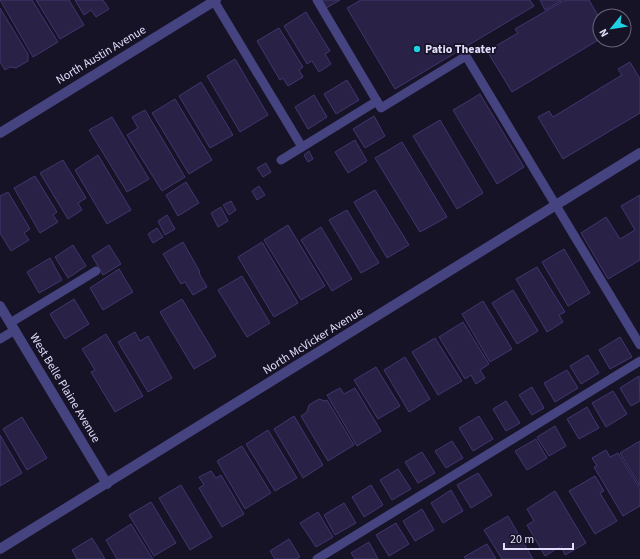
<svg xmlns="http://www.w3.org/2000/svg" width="640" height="559" font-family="'Source Sans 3',sans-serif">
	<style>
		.building { fill: #292246; stroke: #41366f }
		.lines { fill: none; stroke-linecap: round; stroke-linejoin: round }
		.service { stroke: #464480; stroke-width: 9 }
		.minor { stroke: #464480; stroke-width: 10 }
		.tertiary { stroke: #464480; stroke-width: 10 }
		.poi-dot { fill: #21d1e3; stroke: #171327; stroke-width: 1.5 }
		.labels { text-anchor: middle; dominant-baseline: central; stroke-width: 3.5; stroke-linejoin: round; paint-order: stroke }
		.poi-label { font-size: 12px; font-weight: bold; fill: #e1ddfb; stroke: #171327; text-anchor: start }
		.street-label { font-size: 12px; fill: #e1ddfb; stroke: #171327 }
	</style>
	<rect width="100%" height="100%" fill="#171327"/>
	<!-- building -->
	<g class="building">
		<polygon points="0,0 32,0 58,42 33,57"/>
		<polygon points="36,0 69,0 84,25 60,39"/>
		<polygon points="75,0 103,0 109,9 96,17 91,10 84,15"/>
		<polygon points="322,0 340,0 326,8"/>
		<polygon points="361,0 530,0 534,6 395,89 347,8"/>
		<polygon points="540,0 562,0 545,10"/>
		<polygon points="565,0 589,0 600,19 600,39 512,92 487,51 518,33 515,29"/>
		<polygon points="0,8 28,54 28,61 16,68 10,67 5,70 0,62"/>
		<polygon points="306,12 330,51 325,54 331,64 319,72 312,61 307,64 284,26"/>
		<polygon points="279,28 303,67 299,70 303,77 288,86 283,78 280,80 257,41"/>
		<polygon points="235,59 268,115 240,132 207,76"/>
		<polygon points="630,62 640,79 640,113 563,159 538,117 549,111 553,117 622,75 618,69"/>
		<polygon points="347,80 359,100 336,114 324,94"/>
		<polygon points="201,82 233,135 210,148 179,96"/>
		<polygon points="480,94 524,167 497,184 453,110"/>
		<polygon points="314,95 327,117 308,129 295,107"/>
		<polygon points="175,99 212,160 189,174 152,113"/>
		<polygon points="145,110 185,177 162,191 127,135 138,128 132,117"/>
		<polygon points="374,116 385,136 365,148 353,129"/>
		<polygon points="112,117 149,179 127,192 89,130"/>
		<polygon points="440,120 483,193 457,209 413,136"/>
		<polygon points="355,140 367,161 348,173 335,152"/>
		<polygon points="402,142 447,217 420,232 375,158"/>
		<polygon points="309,151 313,159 308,162 304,155"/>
		<polygon points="98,155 131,210 107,224 75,170"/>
		<polygon points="63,160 86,198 78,203 82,210 68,219 40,173"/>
		<polygon points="266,163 271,172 263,177 257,168"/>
		<polygon points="35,176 57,212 53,215 58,222 40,233 14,188"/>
		<polygon points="186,182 199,203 178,216 166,195"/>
		<polygon points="259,186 265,195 257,200 252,191"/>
		<polygon points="375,190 409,245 387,258 354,202"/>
		<polygon points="8,192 30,229 24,233 29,240 11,251 0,233 0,196"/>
		<polygon points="640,195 640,260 608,279 581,233 606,217 620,239 635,230 621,206"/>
		<polygon points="231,201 236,210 229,215 223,205"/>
		<polygon points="221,207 228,221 218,227 211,213"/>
		<polygon points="347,210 379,263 361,273 329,220"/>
		<polygon points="167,215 175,229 165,235 158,221"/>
		<polygon points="288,225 325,286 301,300 264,240"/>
		<polygon points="321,227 352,279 332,291 301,240"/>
		<polygon points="157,228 163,237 153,243 148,234"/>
		<polygon points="183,242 200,272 199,273 207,287 193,295 185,282 181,284 163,254"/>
		<polygon points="262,242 298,303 274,317 238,257"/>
		<polygon points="73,245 86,266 68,278 55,257"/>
		<polygon points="109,245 121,264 103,275 92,256"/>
		<polygon points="564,249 590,293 568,306 542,262"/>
		<polygon points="50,258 62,280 39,293 27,272"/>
		<polygon points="537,267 565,312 559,315 563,322 547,332 516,279"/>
		<polygon points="119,269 133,292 103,310 90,288"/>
		<polygon points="242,276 270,323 247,337 218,290"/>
		<polygon points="513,290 538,331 517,344 492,303"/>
		<polygon points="74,299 89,324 65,339 50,314"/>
		<polygon points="182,299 216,356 194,369 160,312"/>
		<polygon points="483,301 512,349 490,362 462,314"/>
		<polygon points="463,322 489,364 480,370 485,378 476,384 471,375 465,379 439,337"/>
		<polygon points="135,332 140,341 148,336 172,378 148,392 118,342"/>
		<polygon points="106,334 143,396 115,412 91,372 95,370 82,349"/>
		<polygon points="620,337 632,357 610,369 599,350"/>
		<polygon points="435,338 462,381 438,395 412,352"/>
		<polygon points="588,355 599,373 581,384 570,366"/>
		<polygon points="405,357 430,399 409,412 384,370"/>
		<polygon points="376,367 400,406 378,419 354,380"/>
		<polygon points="567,370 578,388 555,402 544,383"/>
		<polygon points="639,376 640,401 631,406 620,388"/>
		<polygon points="532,387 544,408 532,415 519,395"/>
		<polygon points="340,388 344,394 355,388 381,431 357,446 327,395"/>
		<polygon points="613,391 627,414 606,427 592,403"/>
		<polygon points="319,399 325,401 327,400 354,445 328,461 301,416 307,412 309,405"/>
		<polygon points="506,401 520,423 506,431 493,409"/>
		<polygon points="587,407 599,428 579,439 567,419"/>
		<polygon points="294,416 323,465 303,478 274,429"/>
		<polygon points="479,416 493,439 473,451 459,428"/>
		<polygon points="22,417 47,458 27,470 3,429"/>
		<polygon points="555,426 566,446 549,456 537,437"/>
		<polygon points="268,430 297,478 275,491 246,444"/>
		<polygon points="0,435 22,473 0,486"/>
		<polygon points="536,439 547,458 527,470 515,451"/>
		<polygon points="452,441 463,458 446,468 435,451"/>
		<polygon points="640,441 640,486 620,453"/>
		<polygon points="242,446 271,493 245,509 217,461"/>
		<polygon points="606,450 610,457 618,453 640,489 640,506 623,516 594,467 597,466 592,458"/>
		<polygon points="422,452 435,473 418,483 405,462"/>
		<polygon points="398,469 411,489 392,500 380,480"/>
		<polygon points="211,471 216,478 221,475 244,514 222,527 199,488 204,485 199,477"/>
		<polygon points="478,473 492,495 471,508 457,485"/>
		<polygon points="595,476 604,491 600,493 617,521 595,534 569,491"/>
		<polygon points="181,485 212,537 190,550 159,498"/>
		<polygon points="371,485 383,505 364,517 352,497"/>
		<polygon points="451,490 463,511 443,523 431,503"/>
		<polygon points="555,491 586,543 565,555 561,546 545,556 527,525 534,521 527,509"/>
		<polygon points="151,502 176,543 154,556 129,515"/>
		<polygon points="344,503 356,523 335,535 324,515"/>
		<polygon points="422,509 434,530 415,541 403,521"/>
		<polygon points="318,512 333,537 316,547 300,523"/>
		<polygon points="508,516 533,559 502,559 484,530"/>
		<polygon points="396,523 409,544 389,556 376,535"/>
		<polygon points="131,524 153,559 117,559 106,540"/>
		<polygon points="92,538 105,559 77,559 72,550"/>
		<polygon points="289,539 300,557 296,559 275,559 270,551"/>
		<polygon points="369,542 378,559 355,559 351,553"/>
		<polygon points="487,544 496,559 466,559 464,557"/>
	</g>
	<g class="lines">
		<!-- service -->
		<g class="service">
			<polyline points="317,0 381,108 466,56 640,345"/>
			<polyline points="214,1 302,147"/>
			<polyline points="281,160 377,101"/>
			<polyline points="10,323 96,271"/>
			<polyline points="0,339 15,330"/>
			<polyline points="317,559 640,361"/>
		</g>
		<!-- minor -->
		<g class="minor">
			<polyline points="0,306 107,484"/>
			<polyline points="0,549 640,153"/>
		</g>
		<!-- tertiary -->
		<polyline class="tertiary" points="0,133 216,0"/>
	</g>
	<!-- markers -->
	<circle class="poi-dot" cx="417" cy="49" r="4"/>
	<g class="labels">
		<!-- poi labels -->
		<g class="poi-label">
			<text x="425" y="49">Patio Theater</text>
		</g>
		<!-- street labels -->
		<g class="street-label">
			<text transform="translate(101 55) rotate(-31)">North Austin Avenue</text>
			<text transform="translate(313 341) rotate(-32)">North McVicker Avenue</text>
			<text transform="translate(65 388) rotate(59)">West Belle Plaine Avenue</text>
		</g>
	</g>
	<!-- north arrow -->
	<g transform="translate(612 28) rotate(240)"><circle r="19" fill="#171327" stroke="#68647c"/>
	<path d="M0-3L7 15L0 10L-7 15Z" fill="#21d1e3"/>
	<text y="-6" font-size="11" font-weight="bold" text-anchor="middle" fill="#e1ddfb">N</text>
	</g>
	<!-- scale -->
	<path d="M504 543v6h69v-6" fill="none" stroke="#e1ddfb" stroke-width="2"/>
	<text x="510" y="543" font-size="12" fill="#e1ddfb" stroke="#171327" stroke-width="3" paint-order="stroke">20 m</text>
</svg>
